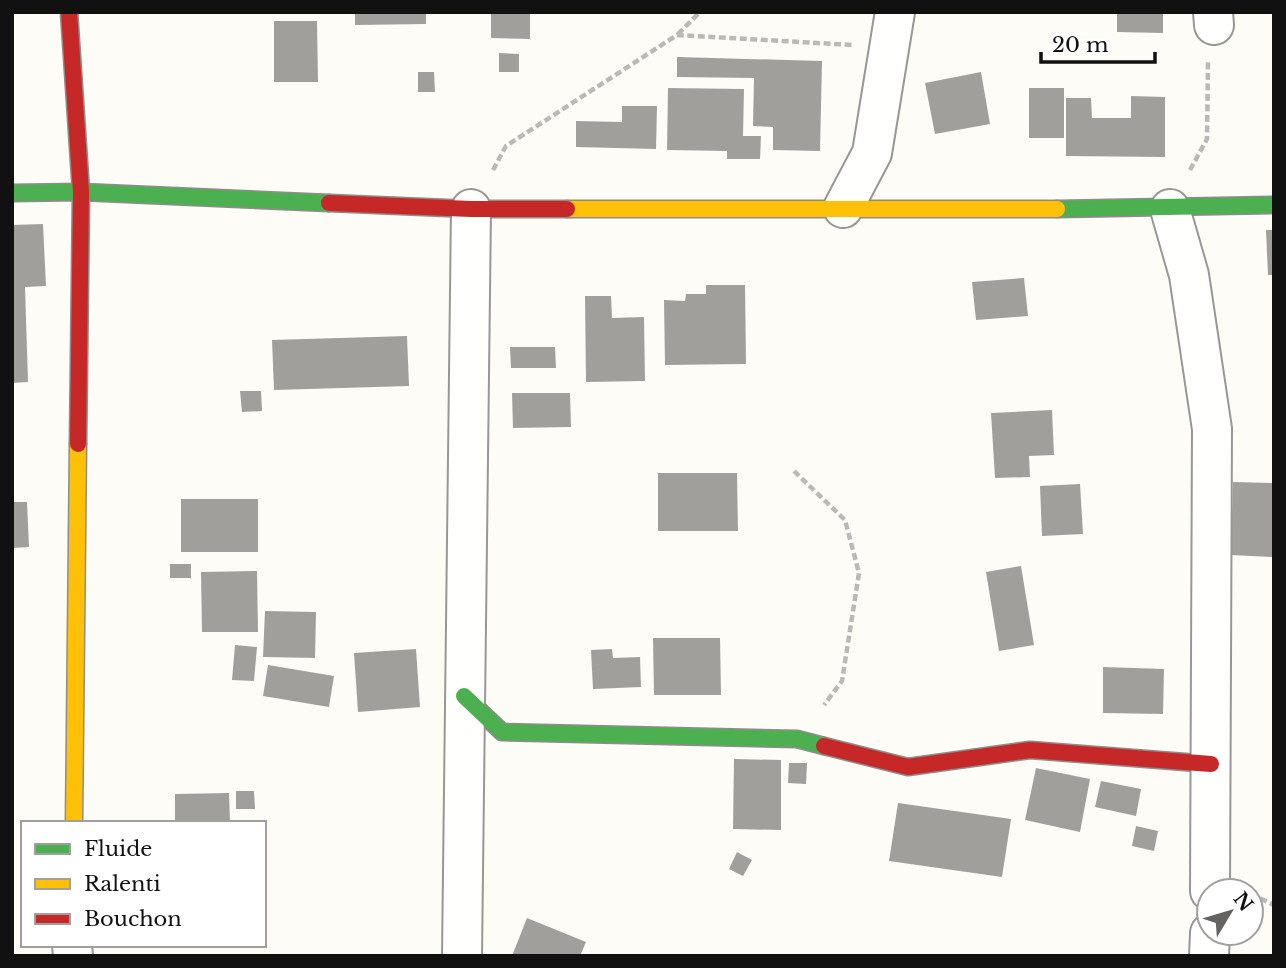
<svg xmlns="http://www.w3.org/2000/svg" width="1286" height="968" font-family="'Libre Baskerville',serif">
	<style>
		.building { fill: #a19f9c }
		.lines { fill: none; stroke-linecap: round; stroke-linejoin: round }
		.street-casing { stroke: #979795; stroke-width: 42 }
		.fast-casing { stroke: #8e8d8b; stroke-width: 19 }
		.slow-casing { stroke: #8e8d8b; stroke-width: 19 }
		.jam-casing { stroke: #8e8d8b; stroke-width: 19 }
		.path { stroke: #b9b9b8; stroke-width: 4.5; stroke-dasharray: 7 3.5; stroke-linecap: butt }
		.street { stroke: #fffffe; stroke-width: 38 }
		.fast { stroke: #4caf50; stroke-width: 16 }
		.slow { stroke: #ffc107; stroke-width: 16 }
		.jam { stroke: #c62828; stroke-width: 16 }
	</style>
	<rect width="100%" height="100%" fill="#fdfcf7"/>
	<!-- building -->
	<g class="building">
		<polygon points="355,12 426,12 426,24 355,25"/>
		<polygon points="491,12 530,12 530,39 491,38"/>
		<polygon points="1117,12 1163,12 1163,33 1117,32"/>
		<polygon points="274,21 317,21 318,82 274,82"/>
		<polygon points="499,53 519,54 519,72 499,72"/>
		<polygon points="677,57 822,61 820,151 773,150 773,127 753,126 754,78 677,77"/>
		<polygon points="418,72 434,72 435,92 418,92"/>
		<polygon points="981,72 990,124 935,134 925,83"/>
		<polygon points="668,88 744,89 743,136 761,136 760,159 727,159 727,151 667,150"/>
		<rect x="1029" y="88" width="35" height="50"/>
		<polygon points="1131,96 1165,97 1165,157 1066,156 1066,98 1091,98 1092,118 1131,118"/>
		<polygon points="622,106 657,106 656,149 576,147 576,121 622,122"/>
		<polygon points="43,224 46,286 25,287 28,382 12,383 12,225"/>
		<polygon points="1266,230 1274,230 1274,275 1268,275"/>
		<polygon points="1024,278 1028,316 976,320 972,282"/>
		<polygon points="706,285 745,285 746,364 665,365 664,300 685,301 686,294 706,294"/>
		<polygon points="585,296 611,296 612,318 644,317 645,381 586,382"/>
		<polygon points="407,336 409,386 274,390 272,340"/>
		<polygon points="510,347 555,347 556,368 511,368"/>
		<polygon points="240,391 261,391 262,411 242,412"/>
		<polygon points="512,393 570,393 571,427 513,428"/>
		<polygon points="1052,410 1054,455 1029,456 1030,477 995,478 991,413"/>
		<polygon points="658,473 737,473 738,531 658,531"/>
		<polygon points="1233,482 1274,483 1274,557 1231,555"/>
		<polygon points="1080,484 1083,534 1042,536 1040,486"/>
		<rect x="181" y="499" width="77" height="53"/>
		<polygon points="12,502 27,502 29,547 12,548"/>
		<rect x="170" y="564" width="21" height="14"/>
		<polygon points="1021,566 1034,645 999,651 986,572"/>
		<polygon points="257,571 258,632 202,632 201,572"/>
		<polygon points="265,611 316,612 315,658 263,657"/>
		<polygon points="653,638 720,638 721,695 654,695"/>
		<polygon points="235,645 257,647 254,681 232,680"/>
		<polygon points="416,649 420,707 358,712 354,653"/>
		<polygon points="612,649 613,658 640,657 641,687 593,689 591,650"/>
		<polygon points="268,665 334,676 329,707 263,696"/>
		<polygon points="1103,667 1164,669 1163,714 1103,713"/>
		<polygon points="734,759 781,760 781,830 733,829"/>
		<polygon points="789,763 807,763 806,784 788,783"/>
		<polygon points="1036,768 1090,779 1080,832 1025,820"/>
		<polygon points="1101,781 1141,789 1136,816 1095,807"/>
		<polygon points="236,791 254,791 255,809 236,809"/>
		<polygon points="229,793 230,823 175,823 175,794"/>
		<polygon points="898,803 1011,819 1002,877 889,861"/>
		<polygon points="1136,826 1158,831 1154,851 1132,846"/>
		<polygon points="737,852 752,860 743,876 729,869"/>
		<polygon points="527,918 586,942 580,956 512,956"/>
	</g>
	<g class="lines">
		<defs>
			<g id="street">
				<polyline points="1213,12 1214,25"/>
				<polyline points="843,208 872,153 895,12"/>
				<polyline points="1170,209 1189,275 1212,429 1210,891"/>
				<polyline points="72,945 73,956"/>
				<polyline points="462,956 471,209"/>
				<polyline points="1209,956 1210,933"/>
			</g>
			<g id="fast">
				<polyline points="12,193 81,192 329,203"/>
				<polyline points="1057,209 1274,205"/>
				<polyline points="464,696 502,732 797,739 824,746"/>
			</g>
			<g id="slow">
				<polyline points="567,209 1057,209"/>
				<polyline points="74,823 78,444"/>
			</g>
			<g id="jam">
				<polyline points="69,12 81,192 78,444"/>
				<polyline points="329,203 471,209 567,209"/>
				<polyline points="824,746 908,767 1030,750 1211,764"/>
			</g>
		</defs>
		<!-- street casing -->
		<use href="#street" class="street-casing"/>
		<!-- fast casing -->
		<use href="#fast" class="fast-casing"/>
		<!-- slow casing -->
		<use href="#slow" class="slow-casing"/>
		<!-- jam casing -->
		<use href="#jam" class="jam-casing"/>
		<!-- path -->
		<g class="path">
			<polyline points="678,34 700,12"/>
			<polyline points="493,170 506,146 677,35 853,45"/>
			<polyline points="1190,170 1207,139 1208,61"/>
			<polyline points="794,471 845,520 859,573 842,681 824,705"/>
			<polyline points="1251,894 1274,905"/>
		</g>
		<!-- street -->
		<use href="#street" class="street"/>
		<!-- fast -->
		<use href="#fast" class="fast"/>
		<!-- slow -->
		<use href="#slow" class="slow"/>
		<!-- jam -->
		<use href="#jam" class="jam"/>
	</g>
	<!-- border -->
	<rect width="1286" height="968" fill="none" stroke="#111111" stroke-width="28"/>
	<!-- legend -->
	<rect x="21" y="821" width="245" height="126" fill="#ffffff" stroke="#a0a0a0" stroke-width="2"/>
	<rect x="35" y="844" width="35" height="10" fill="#4caf50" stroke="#a0a0a0" stroke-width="2"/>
	<text x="84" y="856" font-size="21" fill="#111111">Fluide</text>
	<rect x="35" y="879" width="35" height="10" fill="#ffc107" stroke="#a0a0a0" stroke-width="2"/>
	<text x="84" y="891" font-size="21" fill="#111111">Ralenti</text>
	<rect x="35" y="914" width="35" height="10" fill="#c62828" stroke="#a0a0a0" stroke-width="2"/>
	<text x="84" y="926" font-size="21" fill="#111111">Bouchon</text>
	<!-- north arrow -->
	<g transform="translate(1230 912) rotate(52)"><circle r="33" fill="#ffffff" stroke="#a0a0a0" stroke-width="2"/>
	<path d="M0-5L12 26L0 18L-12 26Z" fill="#646362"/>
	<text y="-10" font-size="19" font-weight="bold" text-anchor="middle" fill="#111111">N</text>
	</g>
	<!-- scale -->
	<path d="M1041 52v10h114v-10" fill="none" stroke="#111111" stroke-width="3.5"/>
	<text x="1052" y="52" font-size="21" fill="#111111" stroke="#ffffff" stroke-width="5" paint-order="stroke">20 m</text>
</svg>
